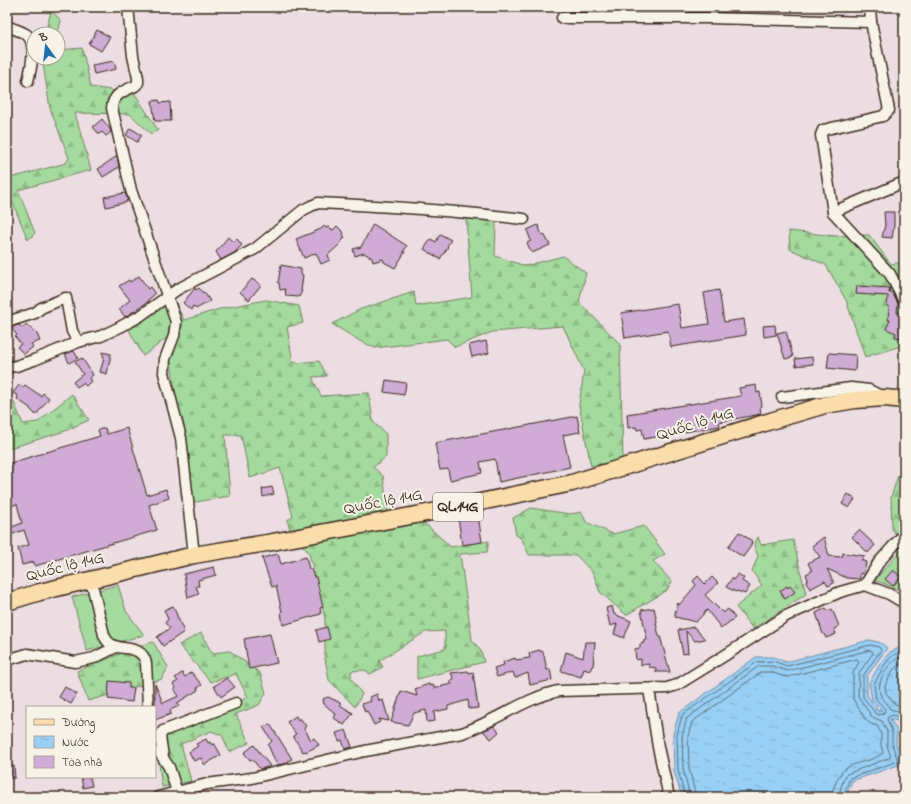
<svg xmlns="http://www.w3.org/2000/svg" width="911" height="804" font-family="'Indie Flower',sans-serif">
	<style>
		.grass { fill: #a4da9e; stroke: #70825e }
		.forest { fill: url(#forest-firs); stroke: #70825e }
		.water { fill: url(#water-ripples); stroke: #728da0 }
		.lines { fill: none; stroke-linecap: round; stroke-linejoin: round }
		.shore { stroke: #606c74; stroke-width: 1 }
		.building { fill: #cfabd5; stroke: #3b2a1e }
		.street-casing { stroke: #3b2a1e; stroke-width: 13 }
		.primary-casing { stroke: #3b2a1e; stroke-width: 19 }
		.street { stroke: #f7f3e8; stroke-width: 10 }
		.primary { stroke: #faddab; stroke-width: 16 }
		.labels { text-anchor: middle; dominant-baseline: central; stroke-width: 4; stroke-linejoin: round; paint-order: stroke }
		.shield { fill: #f7f3e8; stroke: #73665b; stroke-width: 1 }
		.shield-label { font-size: 16px; font-weight: bold; fill: #3b2a1e }
		.street-label { font-size: 17px; fill: #3b2a1e; stroke: #f7f3e8 }
	</style>
	<defs>
		<pattern id="forest-firs" width="22" height="20" patternUnits="userSpaceOnUse"><rect width="22" height="20" fill="#a4da9e"/><path d="M5 1l3.5 6h-7zM16 11l3.5 6h-7z" fill="#8ebb88"/></pattern>
		<pattern id="water-ripples" width="26" height="14" patternUnits="userSpaceOnUse"><rect width="26" height="14" fill="#97cff6"/><path d="M2 4q2-2 4 0t4 0M15 11q2-2 4 0t4 0" fill="none" stroke="#83b2d2"/></pattern>
	</defs>
	<rect width="100%" height="100%" fill="#ebdde2"/>
	<filter id="ink" filterUnits="userSpaceOnUse"><feTurbulence type="fractalNoise" baseFrequency=".025" numOctaves="2"/><feDisplacementMap in="SourceGraphic" scale="8" xChannelSelector="R" yChannelSelector="G"/><feConvolveMatrix kernelMatrix="1 2 1 2 8 2 1 2 1" color-interpolation-filters="sRGB"/></filter>
	<g filter="url(#ink)">
		<!-- grass -->
		<polygon class="grass" points="118,585 126,611 144,635 87,651 72,597"/>
		<!-- forest -->
		<g class="forest">
			<polygon points="51,11 61,20 58,34 45,34"/>
			<polygon points="82,48 91,87 135,94 158,130 151,134 130,114 75,113 91,170 18,190 35,233 28,240 7,189 7,179 66,163 69,158 50,108 42,58 58,58 58,50"/>
			<polygon points="466,219 496,220 495,256 525,266 563,256 586,273 579,302 620,344 623,460 591,466 579,405 584,371 563,326 492,332 455,347 447,339 375,348 360,341 332,324 361,309 414,292 416,306 472,297"/>
			<polygon points="789,231 836,236 869,235 891,264 904,262 904,345 865,357 846,300 826,265 790,249"/>
			<polygon points="174,299 184,320 223,308 266,300 299,306 303,323 287,327 293,363 319,361 327,376 312,377 321,396 369,393 373,422 386,434 386,457 373,467 383,476 388,512 421,520 451,547 489,541 487,552 460,554 472,640 481,651 484,662 417,679 417,656 445,649 445,631 425,632 379,661 383,667 370,674 365,670 351,671 351,678 362,694 355,707 329,680 325,659 325,618 309,553 291,532 287,520 293,517 280,468 250,478 241,435 225,435 230,496 190,503 182,432 167,338 143,356 129,330"/>
			<polygon points="7,386 23,424 38,422 72,394 89,420 65,431 7,449"/>
			<polygon points="904,467 904,545 892,529 891,497 898,476"/>
			<polygon points="531,508 570,514 582,512 586,522 613,534 644,526 665,554 653,561 672,582 666,591 626,615 600,592 593,573 576,555 529,555 522,539 516,535 513,518"/>
			<polygon points="758,537 761,545 793,540 806,594 753,629 736,607 762,585 752,571 758,556 754,546"/>
			<polygon points="904,547 904,592 875,580"/>
			<polygon points="201,633 212,653 230,651 260,673 266,693 259,705 236,714 249,743 229,752 222,735 211,731 181,744 191,781 162,787 155,733 200,713 217,713 248,697 236,674 211,682 179,645"/>
			<polygon points="153,642 168,667 162,679 88,701 77,671 137,647"/>
		</g>
		<!-- water -->
		<polygon class="water" points="870,640 881,643 887,648 867,676 867,695 878,711 882,710 872,700 869,683 881,662 890,652 904,646 904,723 890,719 897,730 896,744 904,763 852,781 846,797 682,797 674,771 673,734 679,713 756,657 774,657 786,662"/>
		<g class="lines">
			<!-- shore -->
			<g class="shore">
				<path d="M904,656C901,657 898,658 895,660C886,666 875,686 881,696C884,701 888,704 890,709L904,713"/>
				<polyline points="904,662 899,665 893,670 885,686 886,693 895,704 904,707"/>
				<polyline points="685,797 678,770 677,735 682,715 757,662 773,661 787,666 870,645 879,647 881,650 863,676 863,697 875,713 879,715 884,713 885,709 876,699 874,684 885,664 892,656 904,650"/>
				<polyline points="690,797 683,769 682,736 687,718 759,666 772,666 787,671 870,650 872,651 873,653 859,673 858,696 872,717 882,721 887,732 887,745 891,757 847,774 844,778 838,797"/>
				<path d="M696,797L689,768L688,736L692,722L761,672H771L782,676L788,677L857,659L859,662L853,673V699L866,720L871,724L877,726L881,733V745L883,753C867,766 845,758 836,782C834,787 832,791 832,797"/>
				<path d="M843,797L850,778L898,761L892,744V731L887,719C890,712 898,717 904,719"/>
			</g>
		</g>
		<!-- building -->
		<g class="building">
			<polygon points="97,30 110,37 101,51 89,44"/>
			<polygon points="114,61 116,69 94,74 92,65"/>
			<polygon points="159,100 160,103 170,102 171,121 155,121 152,101"/>
			<polygon points="102,119 110,129 111,132 106,136 102,132 99,134 93,127"/>
			<polygon points="130,128 142,135 137,142 126,135"/>
			<polygon points="117,156 119,167 103,177 98,169"/>
			<polygon points="125,193 128,200 126,200 127,202 106,207 104,197"/>
			<polygon points="884,212 894,212 894,226 892,238 882,237 885,225"/>
			<polygon points="373,224 407,246 403,252 405,252 395,268 384,262 383,259 373,262 372,258 364,253 355,256 353,249 361,247"/>
			<polygon points="538,225 542,235 544,234 550,245 532,253 527,243 531,241 527,230"/>
			<polygon points="324,226 326,228 328,227 333,230 337,226 344,233 343,235 345,237 339,245 328,255 330,260 321,264 316,253 304,258 296,239 321,229"/>
			<polygon points="440,234 451,240 447,246 448,247 440,259 424,249 431,239 436,242"/>
			<polygon points="228,237 233,242 237,239 242,245 234,253 221,260 216,252"/>
			<polygon points="281,265 301,269 301,274 303,275 301,291 302,291 299,297 286,296 285,289 280,290 279,283 278,283"/>
			<polygon points="139,276 148,289 150,287 155,294 148,300 149,301 125,317 119,309 130,300 119,286 129,280 130,282"/>
			<polygon points="252,279 261,285 249,300 240,292"/>
			<polygon points="857,286 890,288 889,293 892,292 898,304 897,313 904,313 904,330 902,338 895,337 896,333 886,329 890,320 888,320 889,306 887,306 888,296 856,294"/>
			<polygon points="195,288 196,290 199,288 203,293 204,292 210,301 196,309 193,306 191,310 183,303"/>
			<polygon points="719,290 724,322 744,319 746,335 671,347 668,331 625,338 621,313 678,304 682,328 709,324 704,293"/>
			<polygon points="26,324 37,334 40,341 31,344 33,347 24,354 17,347 21,344 15,337 17,335 12,329 15,326 19,325 23,328"/>
			<polygon points="775,325 776,335 764,337 763,326"/>
			<polygon points="786,331 793,357 785,359 777,333"/>
			<polygon points="486,341 489,353 472,357 469,345"/>
			<polygon points="74,351 78,358 69,363 65,354"/>
			<polygon points="102,352 111,354 107,374 100,372 104,358"/>
			<polygon points="829,353 856,355 855,371 827,368"/>
			<polygon points="812,357 813,364 796,366 795,359"/>
			<polygon points="82,358 93,375 89,378 91,381 86,386 83,383 77,387 73,382 83,374 75,362"/>
			<polygon points="386,380 406,383 404,395 384,392"/>
			<polygon points="19,385 23,387 25,385 41,396 43,393 49,398 36,415 30,409 30,408 17,399 18,396 13,393"/>
			<polygon points="756,385 757,393 760,392 762,406 760,406 761,414 719,422 720,426 644,439 642,429 637,430 636,427 628,428 627,414 741,396 739,388"/>
			<polygon points="577,416 580,432 563,435 570,467 499,482 495,459 480,462 482,473 450,480 448,469 440,470 435,443"/>
			<polygon points="105,428 107,434 127,428 147,495 166,489 169,498 149,505 157,530 35,566 34,562 22,565 18,548 29,545 24,530 7,536 7,529 22,523 17,504 7,507 7,484 10,483 7,472 7,464 100,436 98,430"/>
			<polygon points="272,487 274,494 263,497 262,489"/>
			<polygon points="848,494 855,499 849,508 842,504"/>
			<polygon points="478,515 482,542 462,545 458,517"/>
			<polygon points="859,530 875,545 868,553 852,537"/>
			<polygon points="739,532 752,541 751,546 743,557 728,547"/>
			<polygon points="824,537 829,556 842,557 843,553 865,556 861,560 866,562 865,564 866,564 863,574 860,573 860,579 847,578 827,569 834,583 828,586 825,581 810,589 806,581 808,580 806,574 812,571 808,563 820,557 812,546"/>
			<polygon points="278,554 281,564 306,557 309,569 311,569 314,577 316,577 323,607 320,608 321,614 283,625 281,612 282,612 276,586 272,587 262,558"/>
			<polygon points="214,567 216,575 198,580 199,586 196,586 199,594 188,598 184,574"/>
			<polygon points="893,570 901,577 893,586 885,579"/>
			<polygon points="738,574 744,578 742,581 750,586 745,594 737,591 736,592 726,587 732,578 733,580"/>
			<polygon points="698,576 705,584 712,577 718,583 705,595 723,613 728,609 735,618 721,628 707,610 696,622 675,617 675,613 678,603 679,605 696,585 693,581"/>
			<polygon points="787,586 788,588 790,586 795,592 785,599 780,591"/>
			<polygon points="173,606 184,632 163,646 157,637 170,628 165,623 168,619 164,610"/>
			<polygon points="612,606 614,614 631,621 624,638 614,634 617,624 610,626 606,608"/>
			<polygon points="654,608 657,622 656,623 659,636 660,636 670,672 656,672 656,668 649,667 649,664 641,665 641,659 636,660 635,649 640,648 640,644 644,643 643,641 647,640 641,610"/>
			<polygon points="826,608 828,611 832,609 839,626 834,629 836,634 826,638 824,634 823,634 816,613"/>
			<polygon points="327,627 330,639 319,642 316,630"/>
			<polygon points="694,627 705,639 695,641 686,631 688,653 683,654 678,630"/>
			<polygon points="270,634 277,663 249,669 244,639"/>
			<polygon points="585,642 595,642 593,666 592,666 590,671 584,669 581,677 561,671 566,652 583,658"/>
			<polygon points="540,650 541,652 543,651 547,670 550,669 552,680 530,685 528,673 515,678 513,672 497,677 494,668 504,665 503,662 515,658 516,660 530,658 529,653"/>
			<polygon points="468,671 469,673 473,672 478,708 469,709 468,700 448,706 448,709 434,712 435,721 427,722 426,710 414,713 408,725 391,722 401,691 417,696 415,689 429,684 430,686 433,685 434,688 452,684 450,681 454,679 451,673"/>
			<polygon points="191,672 202,685 197,688 198,690 177,703 179,706 170,710 171,714 155,720 155,684 163,703 179,696 174,689 176,688 173,684 178,681 175,678 182,673 185,677"/>
			<polygon points="227,678 235,687 221,697 214,686"/>
			<polygon points="109,681 129,683 129,688 134,688 132,702 108,699"/>
			<polygon points="65,687 77,694 71,704 59,697"/>
			<polygon points="377,694 379,701 383,700 389,721 379,719 380,722 374,725 367,711 365,712 362,704 371,701 370,697"/>
			<polygon points="328,697 341,703 340,705 353,713 344,725 334,718 336,714 324,704 323,699"/>
			<polygon points="296,716 298,720 300,718 306,726 304,728 311,740 314,738 319,745 306,752 305,751 303,752 293,736 296,734 287,722"/>
			<polygon points="270,724 292,759 288,761 288,763 277,765 268,745 272,741 263,727"/>
			<polygon points="494,726 499,732 491,739 483,731"/>
			<polygon points="346,730 352,747 345,749 342,740 339,741 336,733"/>
			<polygon points="206,739 208,743 210,742 212,745 214,743 221,755 206,764 204,764 201,758 194,761 189,752 198,746 196,744"/>
			<polygon points="254,745 270,766 268,767 260,769 252,759 250,760 244,753"/>
			<polygon points="7,766 14,766 15,778 7,778"/>
			<polygon points="81,777 90,777 92,786 83,788"/>
		</g>
		<g class="lines">
			<defs>
				<g id="street">
					<path d="M128,7L133,56L138,78V83L135,86C124,91 113,94 112,108L131,190L176,322L174,336L165,359L164,373L181,438L194,555"/>
					<polyline points="870,7 871,22 889,110 883,116 823,130 821,135 833,212 890,274 904,301"/>
					<polyline points="562,18 707,18 871,22"/>
					<path d="M7,26C13,29 22,31 27,35C37,44 31,69 28,81"/>
					<polyline points="833,212 904,182"/>
					<polyline points="7,322 35,313 41,308 65,298 66,298 72,331 78,342"/>
					<path d="M7,367L16,366L34,360L78,342L101,336L120,327L140,316L178,289L255,249L303,210L311,206L318,203C387,206 456,211 524,219"/>
					<polyline points="782,397 851,388 869,390 881,396"/>
					<path d="M91,580L104,635C112,657 140,639 146,663L148,707"/>
					<polyline points="865,585 879,562 904,534"/>
					<polyline points="7,660 27,654 75,662 94,658 116,647"/>
					<polyline points="649,689 658,747 669,797"/>
					<polyline points="159,752 169,767 177,792"/>
					<polyline points="163,757 160,736 163,731 236,703"/>
					<path d="M158,797L207,784L252,778L365,751L462,733C494,722 527,697 559,691L667,688L677,685L724,656L786,616L840,592L865,585L889,594L904,603"/>
				</g>
				<polyline id="primary" points="7,602 40,592 194,555 267,543 432,512 572,483 774,420 825,405 855,400 885,398 904,400"/>
			</defs>
			<!-- street casing -->
			<use href="#street" class="street-casing"/>
			<!-- primary casing -->
			<use href="#primary" class="primary-casing"/>
			<!-- street -->
			<use href="#street" class="street"/>
			<!-- primary -->
			<use href="#primary" class="primary"/>
		</g>
	</g>
	<g class="labels">
		<!-- shield labels -->
		<rect class="shield" x="433" y="493" width="50" height="28" rx="3"/>
		<g class="shield-label">
			<text x="458" y="507">QL.14G</text>
		</g>
		<!-- street labels -->
		<g class="street-label">
			<text transform="translate(695 424) rotate(-17)">Quốc lộ 14G</text>
			<text transform="translate(383 502) rotate(-11)">Quốc lộ 14G</text>
			<text transform="translate(65 567) rotate(-14)">Quốc lộ 14G</text>
		</g>
	</g>
	<!-- margin -->
	<rect width="911" height="804" fill="none" stroke="#f7f3e8" stroke-width="24"/>
	<rect x="12" y="12" width="887" height="780" fill="none" stroke="#3b2a1e" stroke-width="1.5" filter="url(#ink)"/>
	<!-- legend -->
	<rect x="26" y="706" width="130" height="72" fill="#f7f3e8" stroke="#aca397"/>
	<rect x="34" y="719" width="20" height="6" fill="#faddab" stroke="#aca397"/>
	<text x="62" y="726" font-size="12" fill="#3b2a1e">Đường</text>
	<rect x="34" y="736" width="20" height="12" fill="url(#water-ripples)" stroke="#aca397"/>
	<text x="62" y="746" font-size="12" fill="#3b2a1e">Nước</text>
	<rect x="34" y="756" width="20" height="12" fill="#cfabd5" stroke="#aca397"/>
	<text x="62" y="766" font-size="12" fill="#3b2a1e">Tòa nhà</text>
	<!-- north arrow -->
	<g transform="translate(46 46) rotate(345)"><circle r="19" fill="#f7f3e8" stroke="#aca397"/>
	<path d="M0-3L7 15L0 10L-7 15Z" fill="#1f6fb2"/>
	<text y="-6" font-size="11" font-weight="bold" text-anchor="middle" fill="#3b2a1e">B</text>
	</g>
</svg>
